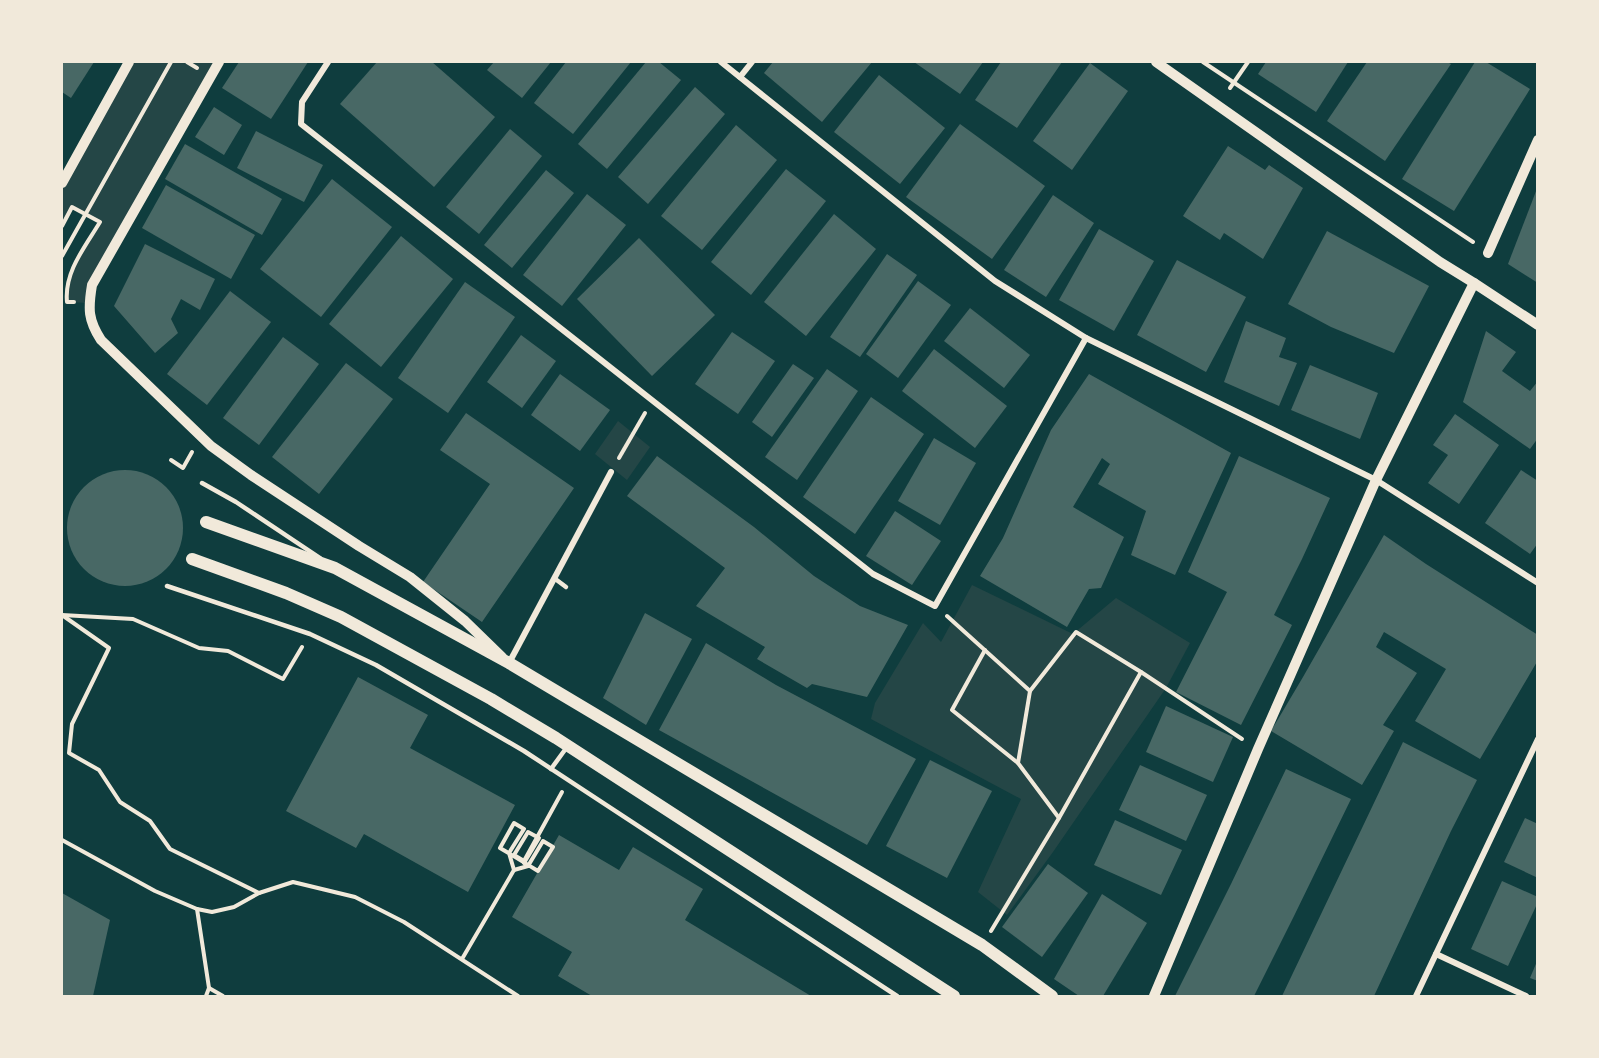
<svg xmlns="http://www.w3.org/2000/svg" width="1599" height="1058" font-family="Spectral,serif">
	<style>
		.green { fill: #244646 }
		.building { fill: #486865 }
		.lines { fill: none; stroke-linecap: round; stroke-linejoin: round }
		.path { stroke: #f1e9da; stroke-width: 4 }
		.service { stroke: #f1e9da; stroke-width: 4.5 }
		.minor { stroke: #f1e9da; stroke-width: 6 }
		.tertiary { stroke: #f1e9da; stroke-width: 10 }
		.secondary { stroke: #f1e9da; stroke-width: 12 }
	</style>
	<rect width="100%" height="100%" fill="#0f3d3e"/>
	<!-- green -->
	<g class="green">
		<polygon points="128,62 215,62 130,217 89,303 67,302 71,272 100,222 73,207 62,226 62,183"/>
		<polygon points="618,421 650,447 627,480 595,454"/>
		<polygon points="972,585 1073,634 1116,598 1190,643 1166,688 1053,852 1007,915 978,892 1021,799 871,719 875,703 923,623 941,642"/>
	</g>
	<!-- building -->
	<g class="building">
		<polygon points="62,62 94,62 71,98 62,92"/>
		<polygon points="239,62 308,62 271,119 222,88"/>
		<polygon points="377,62 432,62 495,117 434,187 340,104"/>
		<polygon points="494,62 551,62 522,98 487,70"/>
		<polygon points="566,62 631,62 573,134 534,103"/>
		<polygon points="646,62 659,62 681,80 607,169 578,144"/>
		<polygon points="773,62 872,62 822,122 764,73"/>
		<polygon points="914,62 983,62 960,94"/>
		<polygon points="1001,62 1062,62 1017,128 975,100"/>
		<polygon points="1266,62 1348,62 1316,112 1258,74"/>
		<polygon points="1367,62 1447,62 1451,64 1385,161 1327,121"/>
		<polygon points="1475,62 1486,62 1530,89 1454,211 1402,179"/>
		<polygon points="1090,63 1128,91 1072,170 1033,141"/>
		<polygon points="879,75 945,128 900,184 834,132"/>
		<polygon points="695,87 725,114 648,204 618,177"/>
		<polygon points="214,107 242,125 224,155 195,137"/>
		<polygon points="960,124 1045,186 992,259 906,197"/>
		<polygon points="736,125 777,160 702,250 661,216"/>
		<polygon points="510,129 542,156 479,234 446,207"/>
		<polygon points="256,131 323,165 304,202 237,168"/>
		<polygon points="185,144 282,199 262,235 165,179"/>
		<polygon points="1228,146 1265,170 1269,165 1303,188 1263,259 1224,233 1220,240 1183,216"/>
		<polygon points="786,169 826,201 751,295 711,262"/>
		<polygon points="546,170 574,193 512,268 484,245"/>
		<polygon points="332,179 392,227 321,317 260,269"/>
		<polygon points="166,185 255,235 231,279 142,228"/>
		<polygon points="1538,186 1538,283 1508,264"/>
		<polygon points="587,194 626,225 562,306 523,275"/>
		<polygon points="1053,195 1094,223 1046,297 1004,270"/>
		<polygon points="834,214 876,249 806,336 764,302"/>
		<polygon points="1099,229 1154,261 1114,331 1059,300"/>
		<polygon points="1327,231 1429,286 1394,353 1331,327 1288,304"/>
		<polygon points="401,236 453,279 381,367 329,324"/>
		<polygon points="639,238 715,315 652,376 577,299"/>
		<polygon points="145,244 215,279 200,310 181,299 171,319 178,333 155,353 114,306"/>
		<polygon points="887,254 917,275 860,357 830,337"/>
		<polygon points="1177,260 1246,297 1206,372 1137,335"/>
		<polygon points="918,281 951,305 898,378 866,354"/>
		<polygon points="465,282 515,317 448,413 398,378"/>
		<polygon points="230,291 271,322 207,405 167,374"/>
		<polygon points="970,308 1030,355 1004,388 944,341"/>
		<polygon points="1246,321 1286,338 1279,357 1297,363 1279,406 1224,382"/>
		<polygon points="1486,331 1516,352 1502,371 1530,391 1538,381 1538,438 1530,449 1463,402"/>
		<polygon points="732,332 775,361 738,414 695,384"/>
		<polygon points="521,335 556,361 522,408 487,382"/>
		<polygon points="283,337 319,364 259,445 223,418"/>
		<polygon points="934,349 1007,406 975,448 902,391"/>
		<polygon points="346,363 393,399 319,494 272,457"/>
		<polygon points="793,364 814,378 772,437 752,422"/>
		<polygon points="1310,365 1378,393 1360,439 1291,410"/>
		<polygon points="827,369 858,391 797,480 765,457"/>
		<polygon points="560,374 610,410 580,451 531,415"/>
		<polygon points="1089,374 1231,453 1175,575 1131,555 1146,511 1098,484 1110,464 1102,458 1073,507 1124,537 1101,588 1089,589 1067,627 980,576 1003,538 1051,430"/>
		<polygon points="871,397 924,434 855,534 803,497"/>
		<polygon points="466,413 574,488 482,622 423,582 490,484 440,450"/>
		<polygon points="1455,414 1499,445 1459,504 1428,483 1448,455 1433,445"/>
		<polygon points="934,438 976,463 940,525 898,501"/>
		<polygon points="657,456 754,527 814,576 860,606 908,625 867,697 812,684 807,688 757,659 765,647 696,606 725,568 627,496"/>
		<polygon points="1239,456 1330,498 1302,559 1274,615 1292,625 1241,725 1176,692 1227,592 1188,572"/>
		<polygon points="1521,470 1538,481 1538,543 1530,554 1485,523"/>
		<circle cx="125" cy="528" r="58"/>
		<polygon points="895,511 941,541 912,585 866,556"/>
		<polygon points="1384,535 1426,564 1538,635 1538,660 1480,759 1415,721 1446,669 1384,632 1376,647 1417,673 1383,725 1394,731 1362,785 1271,731 1303,677"/>
		<polygon points="645,613 692,639 646,725 603,698"/>
		<polygon points="706,643 776,685 916,759 867,845 659,730"/>
		<polygon points="358,677 428,715 410,748 515,805 468,892 364,834 356,848 286,811"/>
		<polygon points="1166,706 1233,737 1213,782 1146,752"/>
		<polygon points="1403,742 1477,780 1451,831 1374,996 1282,996"/>
		<polygon points="930,760 992,791 947,878 886,846"/>
		<polygon points="1140,765 1207,795 1186,841 1119,810"/>
		<polygon points="1286,769 1351,799 1294,916 1254,996 1175,996 1231,884"/>
		<polygon points="1525,818 1538,824 1538,878 1504,862"/>
		<polygon points="1115,820 1182,850 1161,895 1094,865"/>
		<polygon points="559,835 619,870 633,847 703,889 685,920 811,996 592,996 558,976 572,952 512,917"/>
		<polygon points="1048,864 1088,893 1042,957 1002,927"/>
		<polygon points="1502,881 1538,897 1538,902 1508,966 1471,949"/>
		<polygon points="62,893 110,920 93,996 62,996"/>
		<polygon points="1102,894 1147,923 1103,996 1079,996 1054,979"/>
		<polygon points="1538,959 1538,981 1530,978"/>
	</g>
	<g class="lines">
		<!-- path -->
		<g class="path">
			<polyline points="187,62 197,68"/>
			<polyline points="1203,62 1473,242"/>
			<polyline points="1230,88 1248,62"/>
			<path d="M62,226L72,207L100,222C85,247 64,272 67,302H74"/>
			<polyline points="62,256 171,62"/>
			<polyline points="619,458 645,413"/>
			<polyline points="171,460 183,468 192,452"/>
			<polyline points="62,615 109,648 72,724 69,753 99,770 120,802 150,821 170,849 259,893"/>
			<polyline points="62,615 133,619 199,648 228,651 283,679 302,647"/>
			<polyline points="947,616 1030,691 1018,763 1059,818"/>
			<polyline points="985,650 952,710 1018,763"/>
			<polyline points="1030,691 1076,632 1141,672 1242,739"/>
			<polyline points="62,840 155,891 197,909 212,912 234,907 259,893 293,882 355,897 404,922 518,996"/>
			<polyline points="524,863 539,838 528,832 514,855 524,861 562,792"/>
			<path d="M528,866L514,870L509,853L524,829L514,823L500,848C512,855 525,863 538,871L553,847L543,841L528,866"/>
			<polyline points="197,909 209,988 206,996"/>
			<polyline points="991,931 1059,818 1141,672"/>
			<polyline points="462,959 514,870"/>
			<polyline points="209,988 223,996"/>
		</g>
		<!-- service -->
		<g class="service">
			<polyline points="202,483 236,502 320,558"/>
			<polyline points="554,578 566,587"/>
			<polyline points="167,586 310,634 376,665 524,751 897,996"/>
			<polyline points="551,769 567,747"/>
		</g>
		<!-- minor -->
		<g class="minor">
			<polyline points="328,62 302,102 301,124 873,574 935,606 1086,338"/>
			<polyline points="721,62 995,281 1086,338 1376,480 1538,583"/>
			<polyline points="740,77 752,62"/>
			<polyline points="509,663 611,472"/>
			<polyline points="1436,954 1526,996"/>
			<polyline points="1416,996 1538,739"/>
		</g>
		<!-- tertiary -->
		<g class="tertiary">
			<path d="M219,62L92,285C88,309 88,320 101,340L211,446L251,475L359,546L410,577L465,621L502,657"/>
			<polyline points="1156,62 1440,262 1474,283 1538,325"/>
			<polyline points="62,183 129,62"/>
			<polyline points="1488,253 1538,140"/>
			<polyline points="1154,996 1258,749 1376,480 1474,283"/>
		</g>
		<!-- secondary -->
		<g class="secondary">
			<polyline points="206,522 335,568 509,663 982,945 1052,996"/>
			<polyline points="192,559 286,593 341,617 491,699 556,738 954,996"/>
		</g>
	</g>
	<!-- border -->
	<rect width="1599" height="1058" fill="none" stroke="#f1e9da" stroke-width="126"/>
</svg>
